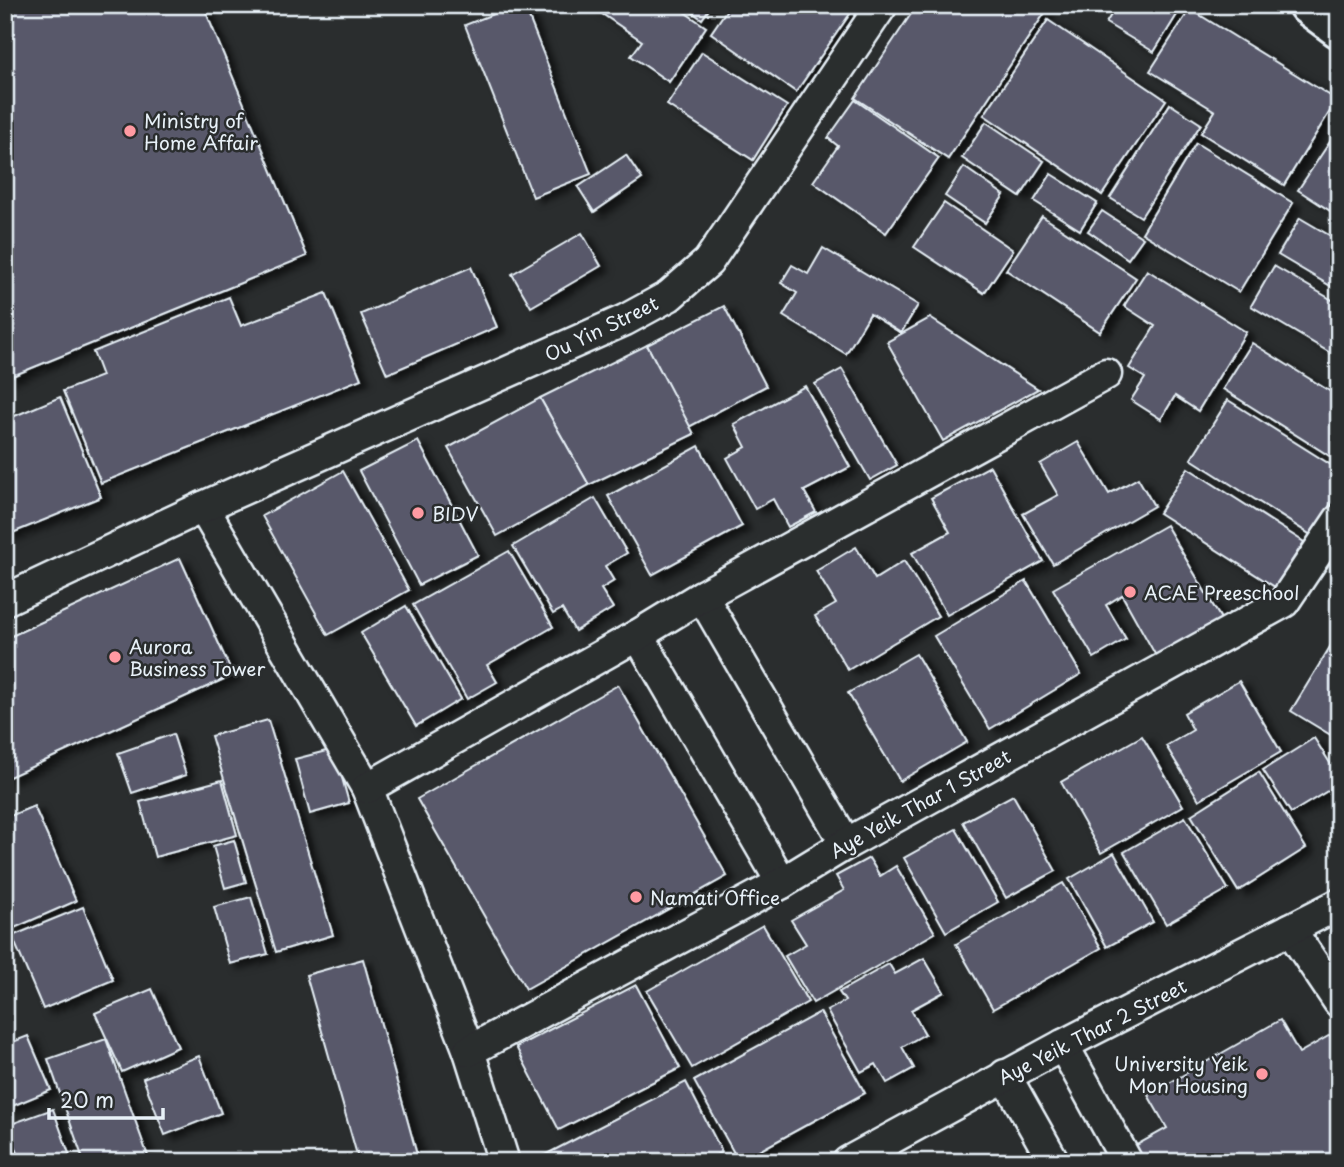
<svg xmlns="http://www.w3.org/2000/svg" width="1344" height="1167" font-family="'Playpen Sans',sans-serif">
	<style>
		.building { fill: #58596b; stroke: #e8f1f8; stroke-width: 2; filter: url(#shadow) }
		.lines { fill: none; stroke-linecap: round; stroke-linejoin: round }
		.minor-casing { stroke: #e8f1f8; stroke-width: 35 }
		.primary-casing { stroke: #e8f1f8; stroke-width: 44 }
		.minor { stroke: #2a2d2e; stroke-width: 30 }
		.primary { stroke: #2a2d2e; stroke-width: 38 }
		.poi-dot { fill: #ff9aa2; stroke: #2a2d2e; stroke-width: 2.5 }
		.labels { text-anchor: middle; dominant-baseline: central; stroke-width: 5; stroke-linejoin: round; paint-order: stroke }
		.poi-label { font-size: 19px; fill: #e8f1f8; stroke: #2a2d2e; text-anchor: start }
		.street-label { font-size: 19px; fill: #e8f1f8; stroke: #2a2d2e }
	</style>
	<defs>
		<filter id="shadow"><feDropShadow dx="8" dy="4.5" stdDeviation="3.5" flood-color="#0009"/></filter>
	</defs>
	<rect width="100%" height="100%" fill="#2a2d2e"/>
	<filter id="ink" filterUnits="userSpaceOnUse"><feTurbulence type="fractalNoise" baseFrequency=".0143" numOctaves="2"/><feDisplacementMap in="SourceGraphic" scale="14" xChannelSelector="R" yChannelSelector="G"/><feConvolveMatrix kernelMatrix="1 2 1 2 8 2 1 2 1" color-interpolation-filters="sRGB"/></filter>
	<g filter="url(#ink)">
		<!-- building -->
		<g class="building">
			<polygon points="5,5 203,5 307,256 5,379"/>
			<polygon points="516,5 524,5 591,174 533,197 465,25"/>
			<polygon points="589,5 674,5 706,27 669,82 631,56 642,41"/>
			<polygon points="682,5 712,5 702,19"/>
			<polygon points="730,5 850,5 854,8 796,92 711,33"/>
			<polygon points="917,5 1050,5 948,159 855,98"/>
			<polygon points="1117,5 1183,5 1154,52 1106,23"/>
			<polygon points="1190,9 1337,100 1284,185 1201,133 1215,111 1150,71"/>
			<polygon points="1048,20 1166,100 1102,195 984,115"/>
			<polygon points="702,52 787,106 753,160 667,105"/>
			<polygon points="855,100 939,158 886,233 813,182 838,146 828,138"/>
			<polygon points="1170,104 1201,124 1141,217 1110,198"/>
			<polygon points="986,122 1044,161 1020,197 962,158"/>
			<polygon points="1339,128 1339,207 1335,214 1298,190"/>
			<polygon points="1196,143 1293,203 1239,292 1142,233"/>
			<polygon points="626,155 642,179 594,212 578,187"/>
			<polygon points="964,167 1004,195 985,223 945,196"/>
			<polygon points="1051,174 1097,203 1080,230 1034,201"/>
			<polygon points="944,203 1013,250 984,293 914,247"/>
			<polygon points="1102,211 1143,238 1128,259 1088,231"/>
			<polygon points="1042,216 1136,278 1100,332 1006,270"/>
			<polygon points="1300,218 1339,241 1339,291 1278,255"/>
			<polygon points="582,233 601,266 531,307 512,274"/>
			<polygon points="823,248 918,305 901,333 870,314 846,354 783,316 797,293 781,283 792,265 808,274"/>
			<polygon points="1274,266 1339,304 1339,358 1251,306"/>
			<polygon points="471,267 497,327 387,374 361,314"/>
			<polygon points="1147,270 1246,332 1198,411 1175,396 1161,419 1131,400 1145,378 1129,368 1155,326 1124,306"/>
			<polygon points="326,293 361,379 101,483 63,391 102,376 93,352 229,297 241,326"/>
			<polygon points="724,306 766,386 689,427 647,345"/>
			<polygon points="930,318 1038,389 943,441 887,342"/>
			<polygon points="1252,343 1339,397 1339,462 1223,389"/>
			<polygon points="647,345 694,434 589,485 540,398"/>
			<polygon points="842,369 897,465 870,480 815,384"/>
			<polygon points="805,386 850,467 804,491 816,512 788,527 773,499 755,509 727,458 746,447 734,424"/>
			<polygon points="60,397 101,497 5,536 5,420"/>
			<polygon points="540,398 589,485 497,536 448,448"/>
			<polygon points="1228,400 1339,470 1339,491 1311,535 1191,459"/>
			<polygon points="418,441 478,555 419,585 359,471"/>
			<polygon points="1078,442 1109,494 1138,478 1154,506 1053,564 1023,514 1058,495 1040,464"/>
			<polygon points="699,446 742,526 652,575 608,496"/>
			<polygon points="990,466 1043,561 947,615 912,553 950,532 931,498"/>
			<polygon points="1188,468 1304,542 1275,587 1159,513"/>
			<polygon points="343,471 409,590 328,635 262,516"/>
			<polygon points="595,498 627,553 605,566 614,581 601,589 613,608 575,631 562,609 553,614 513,546"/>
			<polygon points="1166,525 1221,619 1156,656 1122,595 1106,605 1126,639 1094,658 1053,589"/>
			<polygon points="856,547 875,579 904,561 938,616 848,670 815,616 836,604 816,571"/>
			<polygon points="509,551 553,627 487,665 497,682 467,699 413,605"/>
			<polygon points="180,558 233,675 5,779 5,639"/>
			<polygon points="1026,581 1081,674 990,729 934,636"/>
			<polygon points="406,606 461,699 416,726 361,633"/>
			<polygon points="1339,632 1339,740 1291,711"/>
			<polygon points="916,654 967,742 900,781 848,693"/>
			<polygon points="1239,681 1281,752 1199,800 1166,746 1193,730 1184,713"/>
			<polygon points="618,685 727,876 526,989 417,799"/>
			<polygon points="268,720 333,935 276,952 211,736"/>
			<polygon points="173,734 186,775 132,793 118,753"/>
			<polygon points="1142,736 1183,806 1101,853 1061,782"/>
			<polygon points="1314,738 1339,777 1339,784 1291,813 1263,770"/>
			<polygon points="334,749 349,803 310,814 295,759"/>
			<polygon points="1259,772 1306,848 1238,891 1191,815"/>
			<polygon points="222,780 237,835 155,857 140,802"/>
			<polygon points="1013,795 1056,871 1006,898 963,822"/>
			<polygon points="34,806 76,901 12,929 5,914 5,818"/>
			<polygon points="1185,817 1228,889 1166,924 1124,852"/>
			<polygon points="956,829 998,902 946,932 904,858"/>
			<polygon points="234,840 246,882 225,888 213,846"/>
			<polygon points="1114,853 1153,922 1107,947 1069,879"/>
			<polygon points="869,858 880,876 896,866 935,933 813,1003 785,956 806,944 791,920 844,890 836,876"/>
			<polygon points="1063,883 1101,948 993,1009 956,944"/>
			<polygon points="251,897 268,954 230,964 214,907"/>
			<polygon points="83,907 113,980 43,1009 12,936"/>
			<polygon points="763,925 808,1002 692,1068 647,991"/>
			<polygon points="924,958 944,992 911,1010 925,1034 902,1047 914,1068 887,1083 876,1064 861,1072 827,1011 845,1001 839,992 889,964 895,974"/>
			<polygon points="363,959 419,1162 359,1162 306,975"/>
			<polygon points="636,985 680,1068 559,1130 516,1047"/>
			<polygon points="152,989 178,1047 122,1072 95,1013"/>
			<polygon points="820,1012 865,1093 739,1162 694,1081"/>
			<polygon points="1280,1020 1299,1053 1332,1034 1339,1045 1339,1162 1144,1162 1135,1146 1167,1128 1148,1095"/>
			<polygon points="28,1036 51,1090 5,1109 5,1045"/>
			<polygon points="106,1039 150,1162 84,1162 48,1059"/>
			<polygon points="199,1056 221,1113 165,1135 143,1078"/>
			<polygon points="686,1082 722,1152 702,1162 539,1162 537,1159"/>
			<polygon points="53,1109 72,1162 21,1162 8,1125"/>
		</g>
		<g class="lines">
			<defs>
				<g id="minor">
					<polyline points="203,507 367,788 469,1051 504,1162"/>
					<polyline points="702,596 846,844"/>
					<polyline points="5,600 203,507 625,320 669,296 708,262 882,5"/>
					<polyline points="638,635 782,883"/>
					<polyline points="367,788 638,635 702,596 1106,374"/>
					<polyline points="1290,929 1339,1002"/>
					<polyline points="1063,1045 1127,1162"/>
					<polyline points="469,1051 782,883 846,844 1284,602 1339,520"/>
					<polyline points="1005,1075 1054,1162"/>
					<polyline points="848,1162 1063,1045 1339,904"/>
				</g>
				<polyline id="primary" points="1308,5 1339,28"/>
			</defs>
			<!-- minor casing -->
			<use href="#minor" class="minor-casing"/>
			<!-- primary casing -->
			<use href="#primary" class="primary-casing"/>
			<!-- minor -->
			<use href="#minor" class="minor"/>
			<!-- primary -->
			<use href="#primary" class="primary"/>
		</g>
	</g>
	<!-- markers -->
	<g class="poi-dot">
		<circle cx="130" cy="131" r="7"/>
		<circle cx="418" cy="513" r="7"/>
		<circle cx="1130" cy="592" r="7"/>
		<circle cx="115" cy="657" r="7"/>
		<circle cx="636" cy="897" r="7"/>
		<circle cx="1262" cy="1074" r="7"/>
	</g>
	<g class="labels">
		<!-- poi labels -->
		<g class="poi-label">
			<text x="144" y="120">Ministry of<tspan x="144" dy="22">Home Affair</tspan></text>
			<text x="432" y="513">BIDV</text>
			<text x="1144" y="592">ACAE Preeschool</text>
			<text x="129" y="646">Aurora<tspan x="129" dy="22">Business Tower</tspan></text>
			<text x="650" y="897">Namati Office</text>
			<text x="1248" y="1063" text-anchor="end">University Yeik<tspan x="1248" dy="22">Mon Housing</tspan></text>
		</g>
		<!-- street labels -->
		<g class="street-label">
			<text transform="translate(601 328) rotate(-26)">Ou Yin Street</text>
			<text transform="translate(920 803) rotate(-29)">Aye Yeik Thar 1 Street</text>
			<text transform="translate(1092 1031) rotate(-27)">Aye Yeik Thar 2 Street</text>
		</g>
	</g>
	<!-- margin -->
	<rect width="1344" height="1167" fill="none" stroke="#2a2d2e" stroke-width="28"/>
	<rect x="14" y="14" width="1316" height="1139" fill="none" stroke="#e8f1f8" stroke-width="2.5" filter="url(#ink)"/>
	<!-- scale -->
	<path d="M49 1108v10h114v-10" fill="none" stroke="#e8f1f8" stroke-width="3.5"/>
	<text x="60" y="1108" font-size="21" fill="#e8f1f8" stroke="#2a2d2e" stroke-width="5" paint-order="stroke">20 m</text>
</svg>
